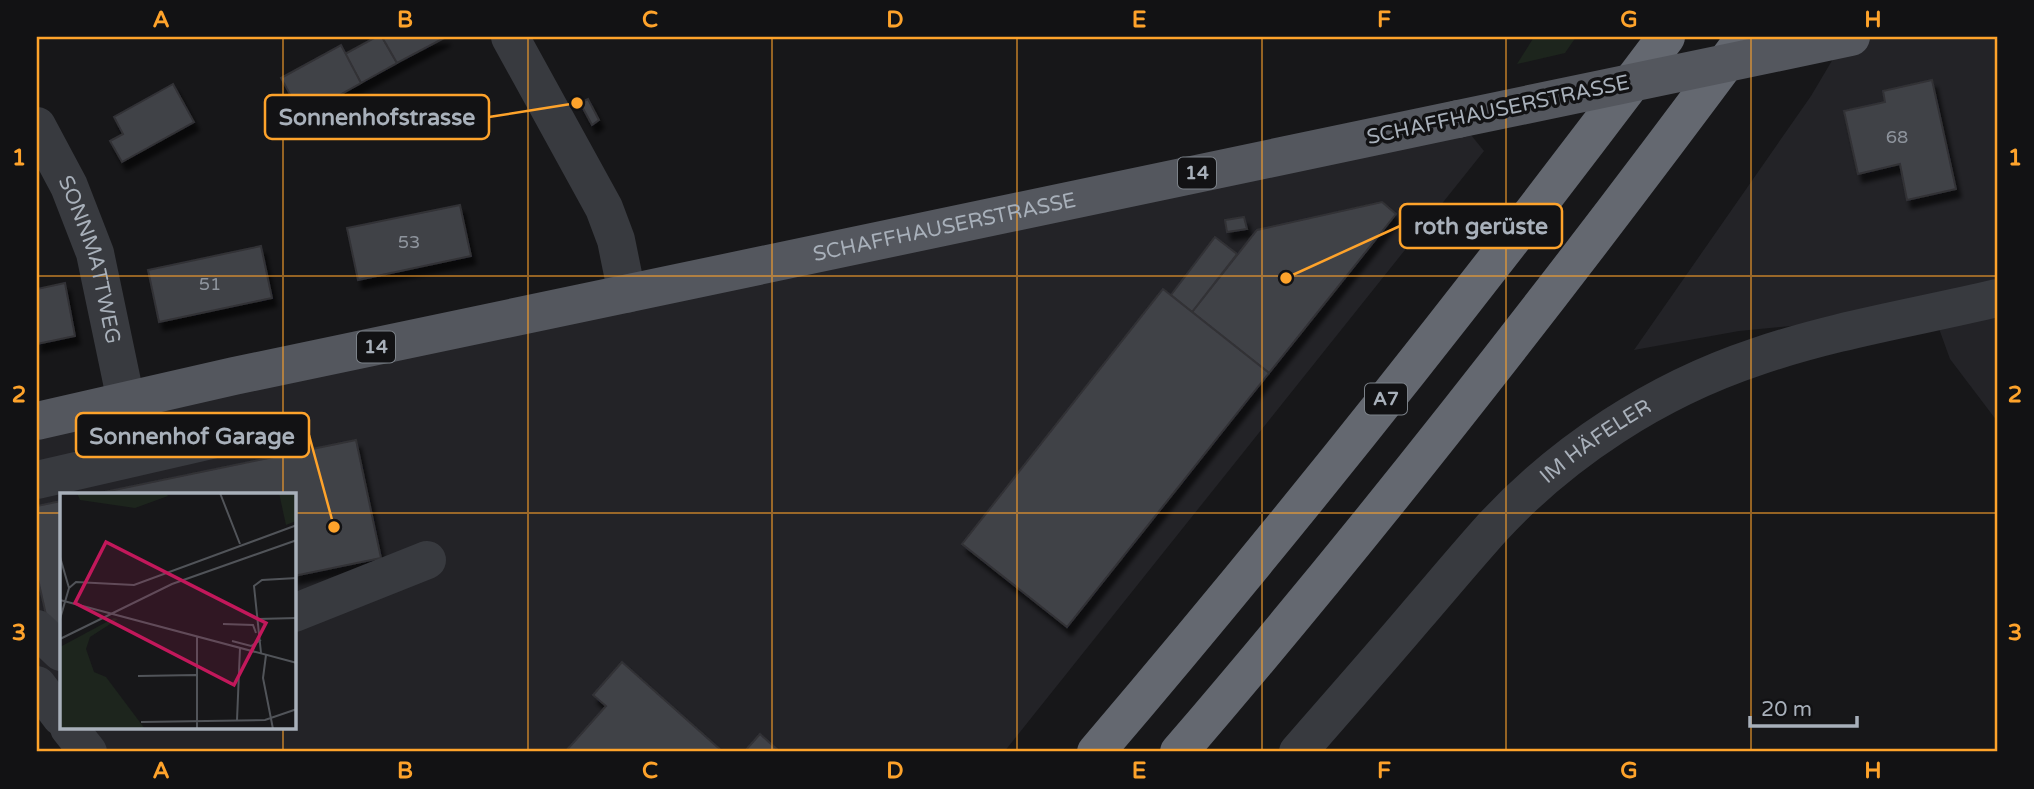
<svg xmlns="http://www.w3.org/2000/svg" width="2034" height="789" font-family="'Varela Round',sans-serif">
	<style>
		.built { fill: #232327 }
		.green { fill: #1d251d }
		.building { fill: #414247; stroke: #313136; stroke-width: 2; filter: url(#shadow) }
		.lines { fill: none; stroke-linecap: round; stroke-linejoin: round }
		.minor { stroke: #383a3f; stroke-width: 38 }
		.major { stroke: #54575e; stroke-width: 38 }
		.highway { stroke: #646870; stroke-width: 38 }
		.major-bridge { stroke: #54575e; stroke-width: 38 }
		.grid { fill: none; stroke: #fea32b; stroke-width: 2; stroke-opacity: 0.55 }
		.labels { text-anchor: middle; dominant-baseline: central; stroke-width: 7; stroke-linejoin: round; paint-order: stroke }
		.number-label { font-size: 18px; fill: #8e949d }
		.shield { fill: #121214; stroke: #7b8188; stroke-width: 2 }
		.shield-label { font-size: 19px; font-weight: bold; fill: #a8b0ba }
		.street-label { font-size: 21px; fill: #a8b0ba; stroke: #121214 }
		.inset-road { fill: none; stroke: #515459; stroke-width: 2 }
		.view { fill: #c2185b; fill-opacity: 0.15; stroke: #c2185b; stroke-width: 3.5 }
		.inset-edge { fill: none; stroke: #a8b0ba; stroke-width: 3.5 }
		.leader { fill: none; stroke: #fea32b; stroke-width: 2.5 }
		.callout-dot { fill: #fea32b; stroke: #121214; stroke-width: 2.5 }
		.callout { fill: #121214; stroke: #fea32b; stroke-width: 2.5 }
		.callout-label { font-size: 23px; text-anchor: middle; font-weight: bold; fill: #a8b0ba }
		.neatline { fill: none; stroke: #fea32b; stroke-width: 2.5 }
		.grid-label { font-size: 23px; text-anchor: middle; font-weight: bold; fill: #fea32b }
	</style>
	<defs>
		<filter id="shadow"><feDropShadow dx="4.5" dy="8" stdDeviation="2" flood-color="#0009"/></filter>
	</defs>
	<rect width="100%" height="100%" fill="#171719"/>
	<!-- built -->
	<g class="built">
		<polygon points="1846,37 1997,37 1997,421 1950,359 1933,312 1739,331 1634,350 1811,96"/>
		<polygon points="1458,119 1484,151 1004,752 88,752 69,728 294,728 294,495 61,495 61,717 37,685 37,421"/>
	</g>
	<!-- green -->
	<polygon class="green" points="1534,37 1576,37 1565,53 1517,64"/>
	<!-- building -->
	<g class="building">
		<polygon points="376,37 382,37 397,63 361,83 345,54"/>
		<polygon points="382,37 446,37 397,63"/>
		<polygon points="341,45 361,83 302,116 281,78"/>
		<polygon points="1932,80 1956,189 1907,200 1900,164 1858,174 1844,111 1885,102 1883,91"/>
		<polygon points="173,84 194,122 122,162 110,141 123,134 114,117"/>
		<polygon points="588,99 599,120 592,125 580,103"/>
		<polygon points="1382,202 1396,214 1269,373 1192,312 1257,230"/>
		<polygon points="460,205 471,256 358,280 347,228"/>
		<polygon points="1244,217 1247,229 1227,232 1225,220"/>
		<polygon points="1215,237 1237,254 1192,312 1171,295"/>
		<polygon points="261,246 272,298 159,322 148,270"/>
		<polygon points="65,283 75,336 37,344 37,289"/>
		<polygon points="1163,289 1269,373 1067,627 962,544"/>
		<polygon points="356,440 381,558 294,576 294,495 90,495"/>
		<polygon points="61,501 61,625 49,628 37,575 37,506"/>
		<polygon points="622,662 723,752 565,752 606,706 593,695"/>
		<polygon points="760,734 780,752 744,752"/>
	</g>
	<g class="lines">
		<!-- minor -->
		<g class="minor">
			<polyline points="510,37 604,208 616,240 627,294"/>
			<path id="s1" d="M37,126L69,186L95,253L126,401"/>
			<polyline points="37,480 246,432"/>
			<polyline points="294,613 427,560"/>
			<polyline points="37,629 61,652"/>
			<polyline points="37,685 61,717"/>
			<polyline points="69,728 88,752"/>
			<path id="s2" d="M1298,752C1337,707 1377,662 1416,616C1441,587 1466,557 1492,528C1563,451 1657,390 1756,357C1834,330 1917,317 1997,298"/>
		</g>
		<!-- major -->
		<path class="major" id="s3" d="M37,421L234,376L1458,119"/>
		<!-- highway -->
		<g class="highway">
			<path d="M1096,752C1294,520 1483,281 1666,37"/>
			<path d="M1179,752C1377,522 1564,281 1745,37"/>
		</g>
		<!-- major-bridge -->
		<polyline class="major-bridge" points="1458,119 1851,37"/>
	</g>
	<!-- grid -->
	<path class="grid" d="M283,37V495M528,37V752M772,37V752M1017,37V752M1262,37V752M1506,37V752M1751,37V752M37,276H1997M37,513H61M294,513H1997M283,728V752"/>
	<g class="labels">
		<!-- number labels -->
		<g class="number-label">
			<text x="1897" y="137">68</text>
			<text x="409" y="242">53</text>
			<text x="210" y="284">51</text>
		</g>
		<!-- shield labels -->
		<g class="shield">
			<rect x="1178" y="157.5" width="38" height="31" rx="5"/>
			<rect x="357" y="331.5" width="38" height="31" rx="5"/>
			<rect x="1365" y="383.5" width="42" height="31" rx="5"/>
		</g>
		<g class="shield-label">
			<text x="1197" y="173">14</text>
			<text x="376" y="347">14</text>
			<text x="1386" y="399">A7</text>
		</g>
		<!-- street labels -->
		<g class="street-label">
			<text transform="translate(1498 110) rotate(-12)">SCHAFFHAUSERSTRASSE</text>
			<text stroke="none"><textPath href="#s3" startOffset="928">SCHAFFHAUSERSTRASSE</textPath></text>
			<text stroke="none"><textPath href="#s1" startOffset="145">SONNMATTWEG</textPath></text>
			<text stroke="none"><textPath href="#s2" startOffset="432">IM HÄFELER</textPath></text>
		</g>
	</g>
	<!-- overview -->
	<g transform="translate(60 493)">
		<rect width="236" height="236" fill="#171719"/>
		<path d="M17,0H106L108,3L75,15L20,7ZM219,0H236V28L226,32ZM54,125L58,126L30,144L26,156L34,179L46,184L85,236H0V154Z" fill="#1d251d"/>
		<path class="inset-road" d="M160,0L180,51M0,64L9,95M0,107L237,170M0,126L9,95L16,89L74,92L237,32M197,126L237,125M163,131L193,132L196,140M137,144V236M0,146L112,91L237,47M172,148L191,153L201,147M201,160L194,93L202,87L237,85M206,162L203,185L213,236M78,183L136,182M177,227L180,155M81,229L205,227L237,216"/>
		<path class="view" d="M46,49L206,130L174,192L15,110Z"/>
		<rect width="236" height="236" class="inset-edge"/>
	</g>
	<!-- callouts -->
	<path class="leader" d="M577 103L489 117M1286 278L1400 226M334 527L309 435"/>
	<g class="callout-dot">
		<circle cx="577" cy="103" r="7"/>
		<circle cx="1286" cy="278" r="7"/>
		<circle cx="334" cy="527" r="7"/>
	</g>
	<g class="callout">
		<rect x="265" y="95" width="224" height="44" rx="7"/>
		<rect x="1400" y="204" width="162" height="44" rx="7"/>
		<rect x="76" y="413" width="233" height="44" rx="7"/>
	</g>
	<g class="callout-label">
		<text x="377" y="125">Sonnenhofstrasse</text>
		<text x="1481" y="234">roth gerüste</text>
		<text x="192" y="444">Sonnenhof Garage</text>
	</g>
	<!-- border -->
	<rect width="2034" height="789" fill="none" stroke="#121214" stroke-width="77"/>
	<!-- scale -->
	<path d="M1750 716v10h107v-10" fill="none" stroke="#a8b0ba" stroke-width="3.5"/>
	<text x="1761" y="716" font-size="21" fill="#a8b0ba" stroke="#121214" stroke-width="5" paint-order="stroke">20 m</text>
	<rect x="38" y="38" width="1958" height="712" class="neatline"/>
	<g class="grid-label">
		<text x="161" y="27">A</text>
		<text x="405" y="27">B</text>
		<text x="650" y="27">C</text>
		<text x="895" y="27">D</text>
		<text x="1139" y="27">E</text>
		<text x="1384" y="27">F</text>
		<text x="1629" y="27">G</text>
		<text x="1873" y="27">H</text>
		<text x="19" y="165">1</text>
		<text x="2015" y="165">1</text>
		<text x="19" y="402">2</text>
		<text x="2015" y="402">2</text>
		<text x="19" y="640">3</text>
		<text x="2015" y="640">3</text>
		<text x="161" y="778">A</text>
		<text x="405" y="778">B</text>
		<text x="650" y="778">C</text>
		<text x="895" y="778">D</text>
		<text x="1139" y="778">E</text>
		<text x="1384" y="778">F</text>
		<text x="1629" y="778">G</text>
		<text x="1873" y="778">H</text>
	</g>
</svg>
